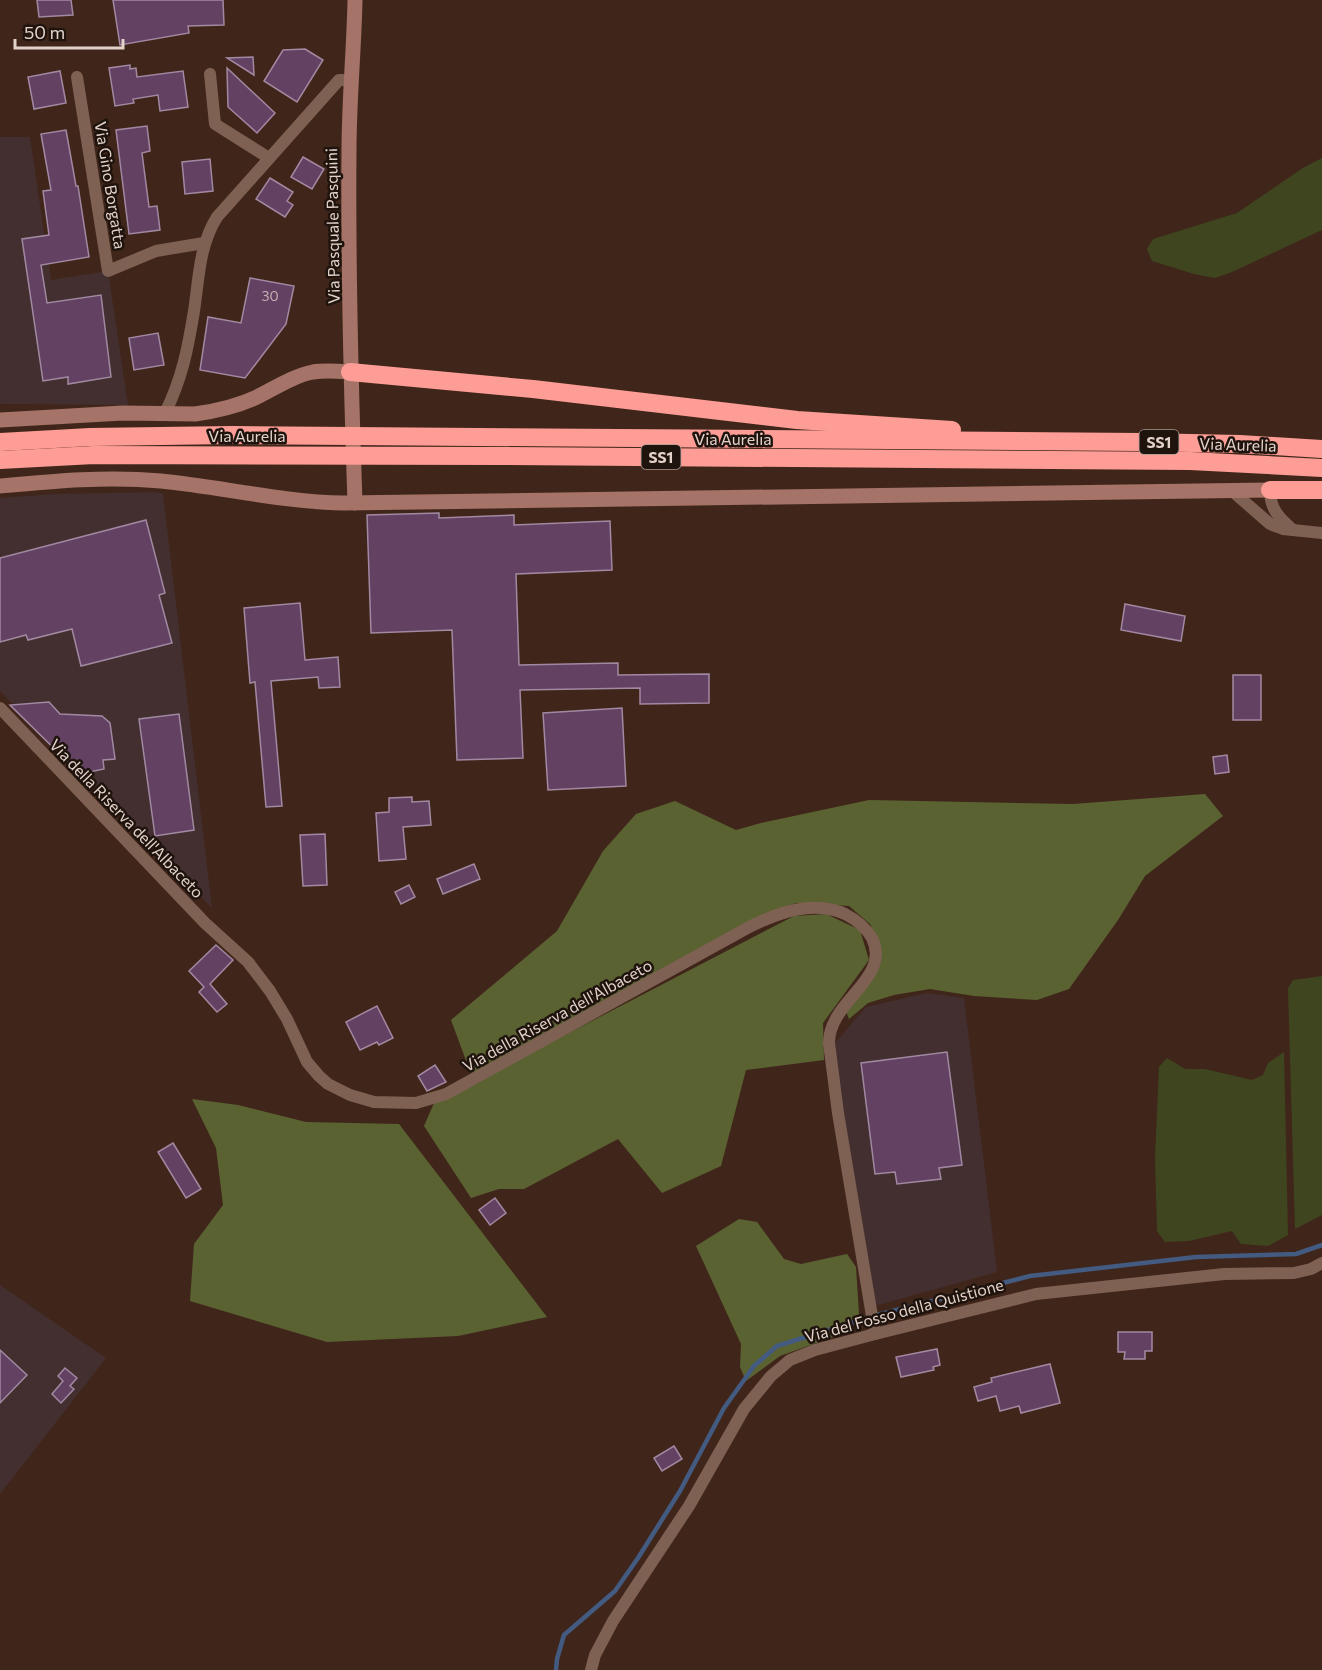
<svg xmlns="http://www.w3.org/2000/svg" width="1322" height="1670" font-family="Commissioner,sans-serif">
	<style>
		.industrial { fill: #432f2f }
		.green { fill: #3f451f }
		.forest { fill: #5a6232 }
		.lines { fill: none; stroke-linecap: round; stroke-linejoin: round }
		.stream { stroke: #435a81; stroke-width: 4.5 }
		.building { fill: #634163; stroke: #a189a1; stroke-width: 1.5 }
		.street { stroke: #7f6153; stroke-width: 12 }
		.secondary { stroke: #a57367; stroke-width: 15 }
		.highway { stroke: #fd9d96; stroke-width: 18 }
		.labels { text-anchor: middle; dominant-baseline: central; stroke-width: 5; stroke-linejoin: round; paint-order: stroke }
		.number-label { font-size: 14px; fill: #c3aeb0 }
		.shield { fill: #1e130d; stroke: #a89991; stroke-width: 1.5 }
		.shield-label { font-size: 15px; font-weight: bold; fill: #e3d2ca }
		.street-label { font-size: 16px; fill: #e3d2ca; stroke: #1e130d }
	</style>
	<rect width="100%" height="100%" fill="#40261a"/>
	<!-- industrial -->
	<g class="industrial">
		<polygon points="0,137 30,137 51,280 108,271 128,405 0,404"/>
		<polygon points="158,492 163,494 212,908 0,691 0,498 55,494"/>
		<polygon points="927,993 964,998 997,1272 871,1307 829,1050 866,1007"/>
		<polygon points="0,1285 106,1358 0,1494"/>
	</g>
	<!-- green -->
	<g class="green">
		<polygon points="1322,158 1322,230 1232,272 1215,278 1194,274 1152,261 1147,249 1153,239 1237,213 1303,168"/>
		<polygon points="1322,976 1322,1215 1295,1229 1288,988 1293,980"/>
		<polygon points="1284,1052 1288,1235 1268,1246 1241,1244 1232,1231 1189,1241 1165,1242 1157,1231 1155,1158 1159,1067 1167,1058 1185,1069 1205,1069 1252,1080 1263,1075 1268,1063"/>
	</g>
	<!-- forest -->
	<g class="forest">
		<polygon points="1205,794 1223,816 1145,876 1118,920 1069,989 1037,1000 974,996 930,989 894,995 868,1003 849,1019 846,1011 879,941 870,924 849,906 796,903 751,920 471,1074 451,1020 557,931 603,851 636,814 675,801 736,830 761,823 869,800 1073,804"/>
		<polygon points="826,914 860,930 869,960 823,1023 824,1060 746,1070 721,1166 662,1193 618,1139 524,1189 499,1189 471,1198 424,1126 434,1103 794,916"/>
		<polygon points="192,1099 238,1105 306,1122 399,1124 547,1317 458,1336 327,1342 190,1301 194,1244 223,1205 216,1148"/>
		<polygon points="739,1219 757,1222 784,1259 801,1264 847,1254 856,1267 859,1314 850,1331 780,1356 746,1381 740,1367 741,1344 696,1246"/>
	</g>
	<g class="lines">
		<!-- stream -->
		<g class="stream">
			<polyline points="877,1315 1030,1276 1196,1257 1296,1254 1322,1245"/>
			<polyline points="556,1670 557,1659 564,1635 615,1591 638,1558 680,1491 724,1408 754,1366 777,1346 864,1319"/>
		</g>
	</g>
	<!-- building -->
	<g class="building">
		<polygon points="37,0 71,0 73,15 39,17"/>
		<polygon points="113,0 223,0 224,25 188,26 189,33 120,45"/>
		<polygon points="305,49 323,60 297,102 264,81 283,50"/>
		<polygon points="253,57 254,75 227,58"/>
		<polygon points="130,65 130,69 136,68 137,77 183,71 188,107 160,111 158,95 133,99 134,103 115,106 109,68"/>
		<polygon points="227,68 275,113 257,133 228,107"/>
		<polygon points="60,71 66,103 34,109 28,77"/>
		<polygon points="147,126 150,151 142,153 149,207 157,206 160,230 129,234 116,130"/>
		<polygon points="66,130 76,186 78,186 89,257 41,265 47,303 101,295 111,377 68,384 68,377 43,381 22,239 49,235 43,191 51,190 41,134"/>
		<polygon points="303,157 324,169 312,189 291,177"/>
		<polygon points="210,159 213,191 185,194 182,162"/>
		<polygon points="270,178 293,192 287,201 293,205 285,217 256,199"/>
		<polygon points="250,278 294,286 286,324 245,378 200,370 208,317 241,323"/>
		<polygon points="158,333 164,365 134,370 129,338"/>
		<polygon points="439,513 439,518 514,515 514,525 610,521 612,570 516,574 519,665 618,663 618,675 709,674 709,703 640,704 640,688 520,690 523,758 457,760 452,630 371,633 367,515"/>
		<polygon points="146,520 165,593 159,595 172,643 81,666 72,629 28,640 26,635 0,642 0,558"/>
		<polygon points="300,603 305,660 338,657 340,687 319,688 318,677 271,681 282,806 266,807 255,682 250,683 244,608"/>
		<polygon points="1125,604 1185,616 1181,641 1121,630"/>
		<rect x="1233" y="675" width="28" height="45"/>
		<polygon points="49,702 60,714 102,716 110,723 115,759 103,760 104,769 80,774 10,705"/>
		<polygon points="622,708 626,786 548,790 543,713"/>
		<polygon points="179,714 194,830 155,836 139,719"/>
		<polygon points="1227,755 1229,772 1215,774 1213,757"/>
		<polygon points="412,797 412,802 429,801 431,825 403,827 406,859 379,861 376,813 389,812 389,798"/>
		<polygon points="325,834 327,885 303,886 300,835"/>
		<polygon points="474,864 480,879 443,894 437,879"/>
		<polygon points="409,885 415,897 401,904 395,892"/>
		<polygon points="216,945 233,960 210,984 227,1004 217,1012 199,992 204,987 189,971"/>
		<polygon points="377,1006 393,1038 379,1045 377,1042 360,1050 346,1022"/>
		<polygon points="947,1052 962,1165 939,1168 941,1179 897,1184 895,1172 875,1174 861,1063"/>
		<polygon points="435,1065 446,1082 427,1091 418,1076"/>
		<polygon points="173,1143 201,1189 186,1198 158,1152"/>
		<polygon points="495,1198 506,1213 490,1225 479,1210"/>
		<polygon points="1118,1332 1152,1332 1152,1351 1145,1351 1145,1359 1124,1359 1125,1352 1118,1352"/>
		<polygon points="937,1349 940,1365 933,1367 934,1370 901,1377 896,1357"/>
		<polygon points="0,1350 27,1375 0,1403"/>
		<polygon points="1050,1364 1060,1403 1021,1413 1019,1406 1000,1411 996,1396 978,1401 974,1387 992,1382 991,1378"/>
		<polygon points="65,1368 77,1378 70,1386 74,1389 61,1403 52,1394 63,1381 58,1376"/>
		<polygon points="674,1446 682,1459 662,1471 654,1458"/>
	</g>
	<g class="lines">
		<!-- street -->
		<g class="street">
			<polyline points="210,74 215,124 269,158"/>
			<polyline points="77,77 108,271 156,251 204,243"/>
			<path d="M165,413C182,379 188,348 194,311C199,278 199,246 217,217L339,80H351"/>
			<polyline points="1231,490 1270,524 1283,529 1322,533"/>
			<path d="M1270,490C1270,509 1279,518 1293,530"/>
			<path d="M0,708L205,923L248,962L270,991L287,1019L307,1062L319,1076L328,1084L350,1095L374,1102L416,1103L446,1094L751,926C780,912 814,900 845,914C855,919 866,928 872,938C892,979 829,1000 829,1043L838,1113L875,1334"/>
			<polyline points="591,1670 595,1655 613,1621 689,1506 744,1409 771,1376 790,1360 815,1350 875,1334 1036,1294 1224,1274 1294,1273 1311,1269 1322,1263"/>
		</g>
		<!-- secondary -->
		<g class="secondary">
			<path d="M0,420L123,413L195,414C216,411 238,406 257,397C275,388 293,376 313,372C325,370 337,371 350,372"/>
			<path d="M0,486C54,481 107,476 161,481C222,487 283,502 344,503L1270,490"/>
			<path d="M355,503C351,386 348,268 349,151C349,100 354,50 355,0"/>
		</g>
		<!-- highway -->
		<g class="highway">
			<polyline points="350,372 533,389 797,420 952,430"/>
			<polyline points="0,442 90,437 232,435 1141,442 1240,444 1322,449"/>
			<polyline points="0,460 94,455 507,456 1190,461 1322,468"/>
			<polyline points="1270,490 1322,490"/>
		</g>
	</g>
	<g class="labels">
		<!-- number labels -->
		<g class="number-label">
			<text x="270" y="295">30</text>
		</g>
		<!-- shield labels -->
		<g class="shield">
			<rect x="1139.5" y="430" width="39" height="24" rx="4.5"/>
			<rect x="641.5" y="445" width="39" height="24" rx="4.5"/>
		</g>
		<g class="shield-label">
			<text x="1159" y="442">SS1</text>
			<text x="661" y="457">SS1</text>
		</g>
		<!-- street labels -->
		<g class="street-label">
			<text transform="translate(111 185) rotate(81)">Via Gino Borgatta</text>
			<text transform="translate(332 226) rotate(-91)">Via Pasquale Pasquini</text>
			<text x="247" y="435">Via Aurelia</text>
			<text x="733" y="438">Via Aurelia</text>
			<text transform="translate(1238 444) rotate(2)">Via Aurelia</text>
			<text transform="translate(127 818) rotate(46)">Via della Riserva dell'Albaceto</text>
			<text transform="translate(557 1015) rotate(-29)">Via della Riserva dell'Albaceto</text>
			<text transform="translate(904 1310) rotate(-15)">Via del Fosso della Quistione</text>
		</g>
	</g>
	<!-- scale -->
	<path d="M15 39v9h108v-9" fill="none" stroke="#e3d2ca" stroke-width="3"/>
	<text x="24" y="39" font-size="18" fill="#e3d2ca" stroke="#1e130d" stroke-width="4.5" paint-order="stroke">50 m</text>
</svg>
